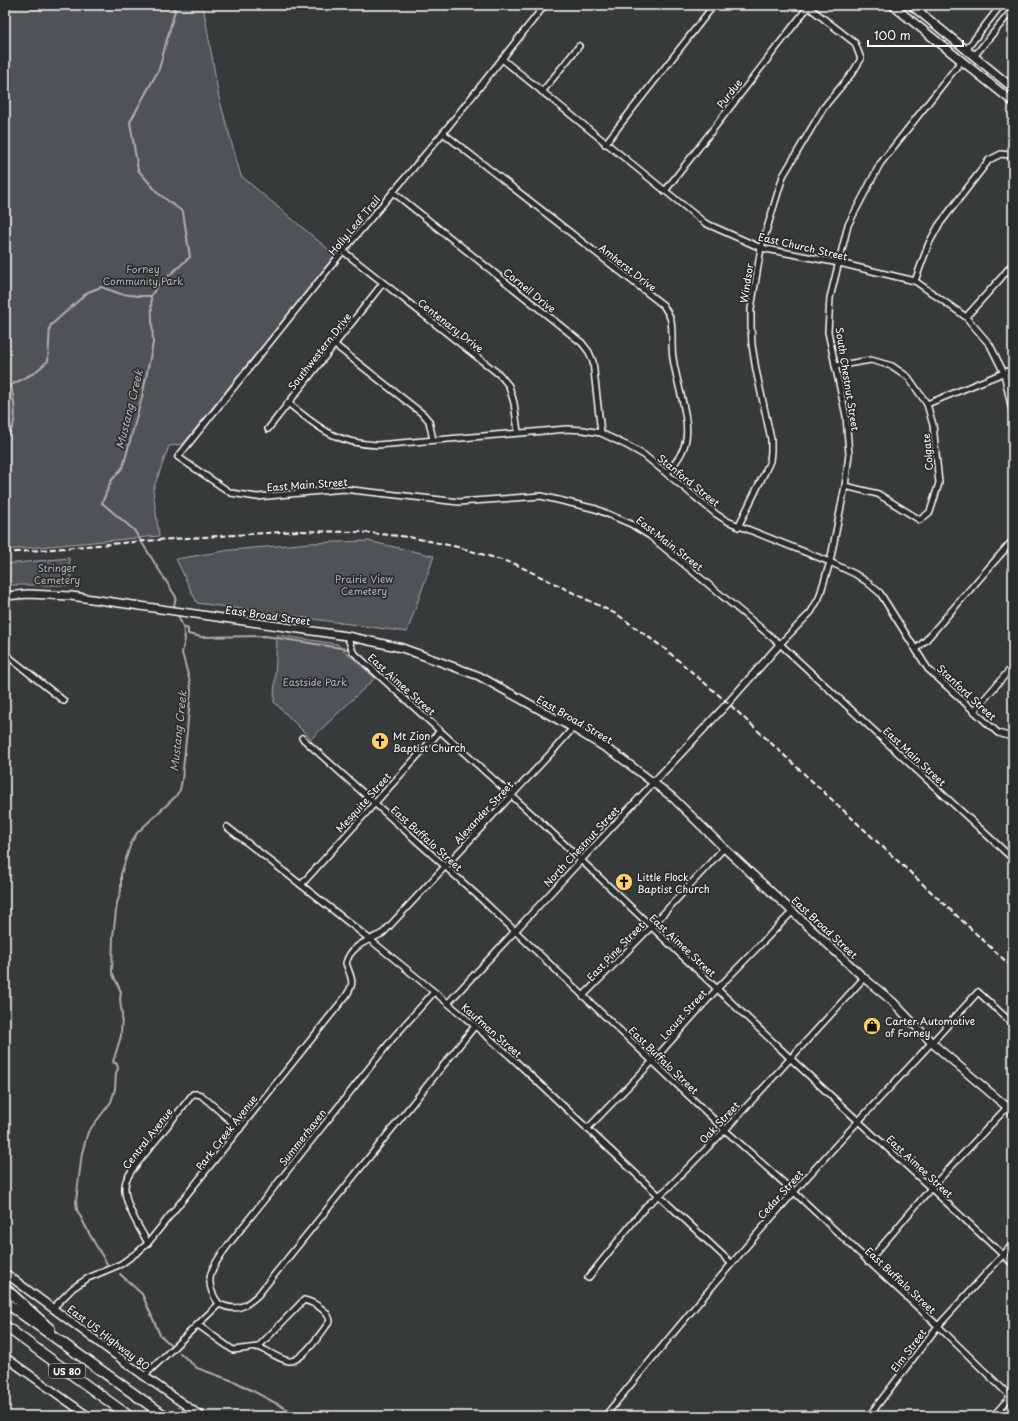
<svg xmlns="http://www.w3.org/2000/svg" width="1018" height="1421" font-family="'Playpen Sans',sans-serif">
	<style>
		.green { fill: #505354; stroke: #a8a9aa }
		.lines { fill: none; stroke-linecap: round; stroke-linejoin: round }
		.stream { stroke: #adaeaf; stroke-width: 2 }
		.minor-casing { stroke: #fff; stroke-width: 8 }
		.tertiary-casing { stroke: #fff; stroke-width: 9 }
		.secondary-casing { stroke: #fff; stroke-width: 10 }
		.motorway-casing { stroke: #fff; stroke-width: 12 }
		.minor { stroke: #2a2d2e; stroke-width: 5 }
		.tertiary { stroke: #2a2d2e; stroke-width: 6 }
		.secondary { stroke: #2a2d2e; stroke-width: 7 }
		.motorway { stroke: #2a2d2e; stroke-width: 9 }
		.rail { stroke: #fff; stroke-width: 2; stroke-dasharray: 6 3; stroke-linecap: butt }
		.labels { text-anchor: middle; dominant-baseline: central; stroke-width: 3.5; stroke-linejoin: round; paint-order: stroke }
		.shield { fill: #2a2d2e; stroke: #bfc0c0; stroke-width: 1 }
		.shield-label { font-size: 9px; font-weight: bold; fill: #fff }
		.street-label { font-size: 10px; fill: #fff; stroke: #2a2d2e }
		.park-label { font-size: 10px; fill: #b0b2b2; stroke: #2a2d2e }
		.poi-label { font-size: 10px; fill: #fff; stroke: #2a2d2e; text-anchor: start }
		.water-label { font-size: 11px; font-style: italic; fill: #b4b5b5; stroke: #2a2d2e }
	</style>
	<rect width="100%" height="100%" fill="#373a3b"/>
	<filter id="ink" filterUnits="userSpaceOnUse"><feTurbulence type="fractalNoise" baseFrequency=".025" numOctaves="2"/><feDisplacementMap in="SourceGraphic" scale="8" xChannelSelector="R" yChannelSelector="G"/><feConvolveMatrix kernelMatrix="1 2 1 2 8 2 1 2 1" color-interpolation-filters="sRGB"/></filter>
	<g filter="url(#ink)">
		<!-- green -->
		<g class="green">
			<polygon points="5,5 203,5 219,98 241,176 335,255 183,444 169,446 153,490 159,536 5,550"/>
			<polygon points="368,541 434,556 407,632 197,603 176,559 231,550 311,543"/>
			<polygon points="69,558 72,585 5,585 5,564"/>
			<polygon points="277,635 337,644 375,678 311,739 274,702"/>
		</g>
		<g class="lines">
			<!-- stream -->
			<g class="stream">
				<polyline points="170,5 175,10 159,69 130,122 138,170 159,194 183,212 190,257 157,286 151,296 153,343 142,397 123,467 111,481 102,503 134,530 176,597 174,606 176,608"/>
				<path d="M5,438C20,425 14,403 11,385L34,373L48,361L50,326L88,292L101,287L121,294L139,296H151"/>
				<polyline points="183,627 188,629 188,634 202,637 265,636 347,649"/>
				<polyline points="107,1264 90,1235 77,1210 76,1201 82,1153 88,1132 111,1102 115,1089 116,1073 118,1069 117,1064 113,1062 121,1036 122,1015 120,999 121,992 112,972 113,936 117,903 121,891 121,874 131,843 137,833 175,797 180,790 182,780 191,690 190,682 182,653 185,639 183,627 177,613"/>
				<polyline points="120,1274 142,1294 160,1335 171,1345"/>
				<polyline points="180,1353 197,1368 236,1382 300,1416"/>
			</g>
			<defs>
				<g id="minor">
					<polyline points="545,5 443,133 339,256 178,457 231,493 257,497 343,489 459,502 541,496 596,509 631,524 650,536 780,644 1013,859"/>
					<polyline points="1001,5 969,46 968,52 976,54 1013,9"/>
					<polyline points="502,59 705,223 761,248 839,263 915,281 966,317 990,345 1004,373 1013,415"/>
					<polyline points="542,92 579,46"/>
					<path d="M443,133L663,305C666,310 670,315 671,321C673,333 671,346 673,358C676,381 690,418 686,439C684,453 675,463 667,473"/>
					<polyline points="605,144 714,5"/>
					<polyline points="665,191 808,7"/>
					<polyline points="393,192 582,343 589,352 593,362 601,433"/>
					<polyline points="343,251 500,375 509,386 514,403 518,432"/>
					<polyline points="915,281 929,243 939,225 989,160 1001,154 1009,155 1013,158"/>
					<polyline points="966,317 1001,278 1013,263"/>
					<polyline points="335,345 424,415 429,421 433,440"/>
					<polyline points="835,366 871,360 892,366 908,377 927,404 933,425 939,483 930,512 920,520 878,494 845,486"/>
					<path d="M288,403C319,428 335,443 377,445L567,429L583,430L601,433L628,446L644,455L716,514L727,521L830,562L855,574L867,582L880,593L928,669L998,733L1012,737"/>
					<polyline points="927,404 1013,369"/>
					<polyline points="268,429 383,283"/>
					<polyline points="738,527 766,470 770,461 771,451 771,439 756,370 752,345 751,326 751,309 761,248 783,176 824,107 853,72 861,59 855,43 806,5"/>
					<polyline points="347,636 353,652 544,825 790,1058 1013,1264"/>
					<polyline points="780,644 811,612 819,598 830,562 845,486 849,454 846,416 828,332 830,298 848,225 880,164 962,60"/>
					<polyline points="916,649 926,640 1013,540"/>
					<polyline points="5,654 64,701"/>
					<polyline points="974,711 1013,666"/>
					<polyline points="302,738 478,896 725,1130 794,1192 938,1326 1013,1399"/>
					<path d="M227,827C322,901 418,976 510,1056L731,1263"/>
					<polyline points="301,885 440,731"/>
					<polyline points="583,996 651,927 724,848"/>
					<polyline points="448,1003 654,782"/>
					<polyline points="587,1129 652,1062 717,989 793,911"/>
					<path d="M148,1243C140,1229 120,1198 126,1181C127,1177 130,1174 132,1170L193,1094H196L201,1095L240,1129"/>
					<polyline points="868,1262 931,1188 1013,1101"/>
					<polyline points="588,1278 646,1206 667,1189 725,1130 864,978"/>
					<path d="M219,1304C200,1279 214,1265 229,1244L393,1038L434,992"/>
					<path d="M53,1308L73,1288L88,1278L121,1264L139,1251L148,1243L346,996C356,981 351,979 346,963C351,945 368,941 383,933L552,752L573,728"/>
					<path d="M198,1325L233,1350L258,1347L304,1300C313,1302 329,1311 330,1321C323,1330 302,1363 289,1361C278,1359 269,1351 258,1347"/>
					<path d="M144,1376L219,1304C237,1312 245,1307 258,1295L475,1026"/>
					<path d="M605,1416C667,1340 729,1265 794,1192C854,1124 918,1059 978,992L1013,1024"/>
					<polyline points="869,1416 938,1326 1013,1244"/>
					<polyline points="993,1416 1013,1394"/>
				</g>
				<polyline id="tertiary" points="654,782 728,703 780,644"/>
				<g id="secondary">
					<polyline points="892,5 1013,102"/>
					<polyline points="911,5 1013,88"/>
					<polyline points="5,596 28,594 71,596 347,636 402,648 479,676 573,728 617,755 672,797 724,848 864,978 893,1002 932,1043 1013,1112"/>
					<polyline points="5,1273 144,1376 201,1416"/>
					<polyline points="5,1357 88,1416"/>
				</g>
				<g id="motorway">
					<polyline points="5,1288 50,1329"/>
					<polyline points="5,1302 165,1416"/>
					<polyline points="5,1326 129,1416"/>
				</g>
			</defs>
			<!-- minor casing -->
			<use href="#minor" class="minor-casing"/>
			<!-- tertiary casing -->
			<use href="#tertiary" class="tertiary-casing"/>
			<!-- secondary casing -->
			<use href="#secondary" class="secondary-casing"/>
			<!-- motorway casing -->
			<use href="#motorway" class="motorway-casing"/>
			<!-- minor -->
			<use href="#minor" class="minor"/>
			<!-- tertiary -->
			<use href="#tertiary" class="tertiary"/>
			<!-- secondary -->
			<use href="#secondary" class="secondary"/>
			<!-- motorway -->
			<use href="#motorway" class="motorway"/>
			<!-- rail -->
			<polyline class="rail" points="5,553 157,540 297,531 360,532 409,537 458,547 515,564 618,615 665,649 728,703 1013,968"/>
		</g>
	</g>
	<!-- icons -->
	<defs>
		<symbol id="church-disc" viewBox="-11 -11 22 22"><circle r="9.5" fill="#ffd166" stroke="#2a2d2e"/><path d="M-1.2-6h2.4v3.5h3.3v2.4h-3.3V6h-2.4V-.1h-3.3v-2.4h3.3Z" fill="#111"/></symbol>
		<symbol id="shop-disc" viewBox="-11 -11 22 22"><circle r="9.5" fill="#ffd166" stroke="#2a2d2e"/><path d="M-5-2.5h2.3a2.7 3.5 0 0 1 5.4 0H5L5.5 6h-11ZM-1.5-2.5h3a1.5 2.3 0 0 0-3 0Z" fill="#111"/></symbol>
	</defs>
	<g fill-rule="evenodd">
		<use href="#church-disc" x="370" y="731" width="20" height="20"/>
		<use href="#church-disc" x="614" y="872" width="20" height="20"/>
		<use href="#shop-disc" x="862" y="1016" width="20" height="20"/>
	</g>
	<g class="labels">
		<!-- shield labels -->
		<rect class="shield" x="49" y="1364" width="36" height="14" rx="3"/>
		<g class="shield-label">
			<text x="67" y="1371">US 80</text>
		</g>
		<!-- street labels -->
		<g class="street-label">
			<text transform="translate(729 93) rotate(-52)">Purdue</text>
			<text transform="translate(354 225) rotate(-50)">Holly Leaf Trail</text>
			<text transform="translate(803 246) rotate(13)">East Church Street</text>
			<text transform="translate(628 267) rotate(38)">Amherst Drive</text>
			<text transform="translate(746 283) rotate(-81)">Windsor</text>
			<text transform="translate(530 290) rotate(39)">Cornell Drive</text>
			<text transform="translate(451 325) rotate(38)">Centenary Drive</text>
			<text transform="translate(319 351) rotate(-52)">Southwestern Drive</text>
			<text transform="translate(848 379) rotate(81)">South Chestnut Street</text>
			<text transform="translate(927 452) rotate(-95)">Colgate</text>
			<text transform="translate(689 480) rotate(39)">Stanford Street</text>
			<text transform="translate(307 484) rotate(-4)">East Main Street</text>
			<text transform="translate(670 543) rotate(38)">East Main Street</text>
			<text transform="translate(268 615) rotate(8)">East Broad Street</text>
			<text transform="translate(402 684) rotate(42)">East Aimee Street</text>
			<text transform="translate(967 692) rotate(43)">Stanford Street</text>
			<text transform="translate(575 719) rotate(30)">East Broad Street</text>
			<text transform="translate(915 756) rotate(43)">East Main Street</text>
			<text transform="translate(363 802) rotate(-48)">Mesquite Street</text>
			<text transform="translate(483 812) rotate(-47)">Alexander Street</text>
			<text transform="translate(427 838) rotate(42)">East Buffalo Street</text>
			<text transform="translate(581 846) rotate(-47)">North Chestnut Street</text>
			<text transform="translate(825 927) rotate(43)">East Broad Street</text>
			<text transform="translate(683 945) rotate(43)">East Aimee Street</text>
			<text transform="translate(615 951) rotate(-46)">East Pine Street</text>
			<text transform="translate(683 1014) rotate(-48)">Locust Street</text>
			<text transform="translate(492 1030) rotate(41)">Kaufman Street</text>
			<text transform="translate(664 1060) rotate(44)">East Buffalo Street</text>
			<text transform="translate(719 1122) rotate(-47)">Oak Street</text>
			<text transform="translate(226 1132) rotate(-52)">Park Creek Avenue</text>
			<text transform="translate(302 1137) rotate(-52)">Summerhaven</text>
			<text transform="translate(147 1138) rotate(-52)">Central Avenue</text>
			<text transform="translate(920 1166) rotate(43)">East Aimee Street</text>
			<text transform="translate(780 1194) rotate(-48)">Cedar Street</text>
			<text transform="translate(901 1280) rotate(43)">East Buffalo Street</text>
			<text transform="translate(109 1337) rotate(37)">East US Highway 80</text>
			<text transform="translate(908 1350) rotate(-53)">Elm Street</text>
		</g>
		<!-- park labels -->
		<g class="park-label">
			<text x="143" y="268">Forney<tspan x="143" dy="12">Community Park</tspan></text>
			<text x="57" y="567">Stringer<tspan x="57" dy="12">Cemetery</tspan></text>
			<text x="364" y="578">Prairie View<tspan x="364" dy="12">Cemetery</tspan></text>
			<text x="315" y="681">Eastside Park</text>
		</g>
		<!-- poi labels -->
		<g class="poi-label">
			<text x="393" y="735">Mt Zion<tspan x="393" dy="12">Baptist Church</tspan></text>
			<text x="637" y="876">Little Flock<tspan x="637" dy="12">Baptist Church</tspan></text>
			<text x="885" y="1020">Carter Automotive<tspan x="885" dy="12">of Forney</tspan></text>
		</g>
		<!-- water labels -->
		<g class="water-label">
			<text transform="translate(129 409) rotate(-76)">Mustang Creek</text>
			<text transform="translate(178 731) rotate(-84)">Mustang Creek</text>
		</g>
	</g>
	<!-- margin -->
	<rect width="1018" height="1421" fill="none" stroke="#2a2d2e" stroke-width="20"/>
	<rect x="10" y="10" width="998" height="1401" fill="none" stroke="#fff" stroke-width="1.5" filter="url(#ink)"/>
	<!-- scale -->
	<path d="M868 40v6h95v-6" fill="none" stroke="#ffffff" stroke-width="2"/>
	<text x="874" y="40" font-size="12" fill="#ffffff" stroke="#2a2d2e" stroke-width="3" paint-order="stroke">100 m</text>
</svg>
